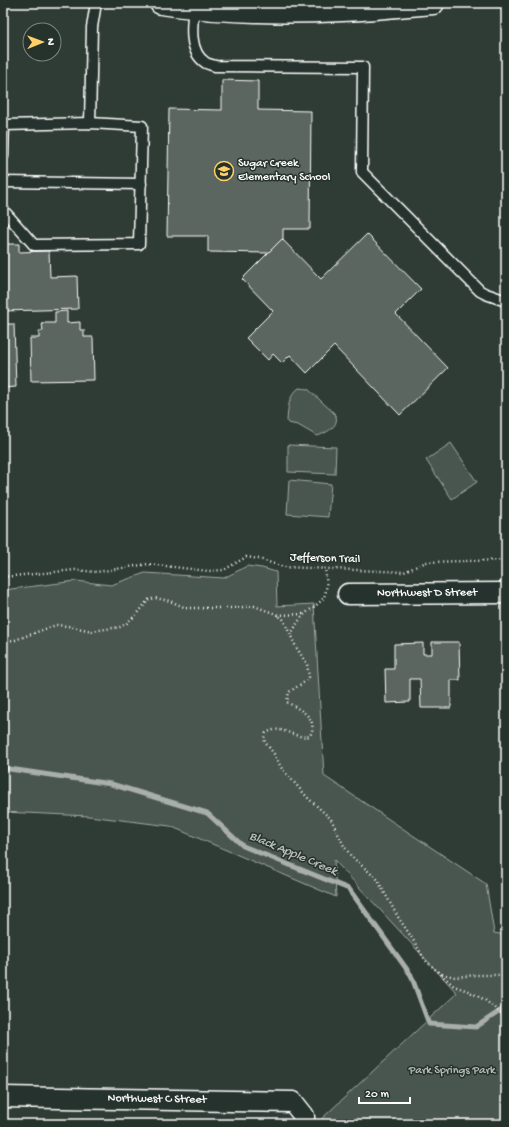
<svg xmlns="http://www.w3.org/2000/svg" width="509" height="1127" font-family="'Gochi Hand',sans-serif">
	<style>
		.green { fill: #4a544f; stroke: #a4aaa7 }
		.lines { fill: none; stroke-linecap: round; stroke-linejoin: round }
		.stream { stroke: #a9afac; stroke-width: 5 }
		.building { fill: #5b6661; stroke: #fff }
		.lane-casing { stroke: #fff; stroke-width: 13 }
		.street-casing { stroke: #fff; stroke-width: 23 }
		.secondary-casing { stroke: #fff; stroke-width: 25 }
		.path { stroke: #fff; stroke-width: 2.5; stroke-dasharray: 1 3; stroke-linecap: butt }
		.lane { stroke: #26332d; stroke-width: 10 }
		.street { stroke: #26332d; stroke-width: 20 }
		.secondary { stroke: #26332d; stroke-width: 22 }
		.labels { text-anchor: middle; dominant-baseline: central; stroke-width: 3; stroke-linejoin: round; paint-order: stroke }
		.poi-label { font-size: 12px; fill: #fff; stroke: #26332d; text-anchor: start }
		.street-label { font-size: 12px; fill: #fff; stroke: #26332d }
		.park-label { font-size: 12px; fill: #b7bbb9; stroke: #26332d }
		.water-label { font-size: 13px; font-style: italic; fill: #b8bcba; stroke: #26332d }
	</style>
	<rect width="100%" height="100%" fill="#2f3b35"/>
	<filter id="ink" filterUnits="userSpaceOnUse"><feTurbulence type="fractalNoise" baseFrequency=".025" numOctaves="2"/><feDisplacementMap in="SourceGraphic" scale="8" xChannelSelector="R" yChannelSelector="G"/><feConvolveMatrix kernelMatrix="1 2 1 2 8 2 1 2 1" color-interpolation-filters="sRGB"/></filter>
	<g filter="url(#ink)">
		<!-- green -->
		<g class="green">
			<path d="M299,388L308,389L335,414C341,425 327,433 317,436L298,425L288,423L287,421C288,408 288,396 299,388Z"/>
			<polygon points="451,443 477,482 452,499 426,460"/>
			<polygon points="288,445 336,447 335,474 288,472"/>
			<polygon points="289,480 331,484 328,517 287,514"/>
			<polygon points="247,566 262,568 276,572 277,606 314,604 324,776 486,884 494,933 506,935 506,1124 316,1124 457,993 334,860 336,897 170,826 89,816 3,812 3,590 76,581 111,585 145,573 224,578"/>
		</g>
		<g class="lines">
			<!-- stream -->
			<polyline class="stream" points="3,768 111,784 207,813 243,846 349,889 411,975 429,1024 476,1027 506,1007"/>
		</g>
		<!-- building -->
		<g class="building">
			<polygon points="222,80 258,81 258,110 311,111 310,229 283,229 283,240 282,239 268,253 208,252 208,236 167,236 169,109 222,110"/>
			<polygon points="367,234 421,289 396,314 448,368 400,415 334,346 307,373 290,355 282,363 273,354 268,360 246,338 273,311 242,279 282,239 321,279"/>
			<polygon points="3,244 19,244 19,252 49,251 50,277 77,276 78,309 3,311"/>
			<polygon points="67,311 67,323 80,322 80,330 84,330 84,337 93,337 94,380 31,381 30,338 39,338 39,331 43,331 42,323 55,323 55,312"/>
			<polygon points="3,324 14,324 16,387 3,388"/>
			<polygon points="432,642 459,642 460,680 451,680 451,708 421,708 420,679 410,679 410,702 386,703 385,669 394,669 394,644 423,643 423,654 432,654"/>
		</g>
		<g class="lines">
			<defs>
				<g id="lane">
					<path d="M194,7C192,24 188,52 206,63C208,64 212,65 215,66L363,67L362,172L480,291L486,294L506,301"/>
					<polyline points="90,123 92,27 96,3"/>
					<polyline points="3,156 4,125 90,123 142,126 139,244 34,245 3,210"/>
					<polyline points="3,182 141,184"/>
				</g>
				<g id="street">
					<path id="s1" d="M348,594L506,593"/>
					<path id="s2" d="M3,1097L293,1102L304,1116V1124"/>
				</g>
				<path id="secondary" d="M161,3C221,12 282,13 342,10C372,9 403,5 433,3"/>
			</defs>
			<!-- lane casing -->
			<use href="#lane" class="lane-casing"/>
			<!-- street casing -->
			<use href="#street" class="street-casing"/>
			<!-- secondary casing -->
			<use href="#secondary" class="secondary-casing"/>
			<!-- path -->
			<g class="path">
				<polyline points="3,577 75,570 97,572 148,564 208,571 224,570 246,557 259,559 284,567 404,572 426,562 506,560"/>
				<polyline points="278,615 304,614"/>
				<path d="M291,635C295,627 299,619 305,614C311,608 320,604 324,597C328,589 326,577 325,569"/>
				<path d="M3,641L15,640L56,625L68,626L92,631L120,627L126,624L139,612L148,600L155,598L170,601L186,608H234L254,606L276,614L283,619L296,647L307,664L309,677L306,681L289,692L287,702C301,711 319,717 310,736C293,740 283,723 266,733L264,738L265,742L274,754L282,769L308,798L331,819L344,846L351,856L377,879L398,917L412,938L425,960L454,986L468,991L485,1000L506,1018"/>
				<polyline points="442,974 455,977 477,975 506,975"/>
				<path d="M506,1065C503,1070 504,1076 506,1081"/>
			</g>
			<!-- lane -->
			<use href="#lane" class="lane"/>
			<!-- street -->
			<use href="#street" class="street"/>
			<!-- secondary -->
			<use href="#secondary" class="secondary"/>
		</g>
	</g>
	<!-- icons -->
	<defs>
		<symbol id="school-ring" viewBox="-11 -11 22 22"><circle r="9.5" fill="#26332d" stroke="#ffd166" stroke-width="1.5"/><path d="M0-5L7-2L0 1L-7-2ZM-4 1L0 2.5L4 1V4Q0 6-4 4Z" fill="#ffd166"/></symbol>
	</defs>
	<g fill-rule="evenodd">
		<use href="#school-ring" x="213" y="160" width="22" height="22"/>
	</g>
	<g class="labels">
		<!-- poi labels -->
		<g class="poi-label">
			<text x="238" y="164">Sugar Creek<tspan x="238" dy="14">Elementary School</tspan></text>
		</g>
		<!-- street labels -->
		<g class="street-label">
			<text transform="translate(325 559) rotate(2)">Jefferson Trail</text>
			<text stroke="none"><textPath href="#s1" startOffset="79">Northwest D Street</textPath></text>
			<text stroke="none"><textPath href="#s2" startOffset="154">Northwest C Street</textPath></text>
		</g>
		<!-- park labels -->
		<g class="park-label">
			<text x="452" y="1071">Park Springs Park</text>
		</g>
		<!-- water labels -->
		<g class="water-label">
			<text transform="translate(293 854) rotate(23)">Black Apple Creek</text>
		</g>
	</g>
	<!-- margin -->
	<rect width="509" height="1127" fill="none" stroke="#26332d" stroke-width="16"/>
	<rect x="8" y="8" width="493" height="1111" fill="none" stroke="#fff" stroke-width="1.5" filter="url(#ink)"/>
	<!-- north arrow -->
	<g transform="translate(42 42) rotate(89)"><circle r="19" fill="#26332d" stroke="#7d8581"/>
	<path d="M0-3L7 15L0 10L-7 15Z" fill="#ffd166"/>
	<text y="-6" font-size="11" font-weight="bold" text-anchor="middle" fill="#ffffff">N</text>
	</g>
	<!-- scale -->
	<path d="M359 1097v6h51v-6" fill="none" stroke="#ffffff" stroke-width="2"/>
	<text x="365" y="1097" font-size="12" fill="#ffffff" stroke="#26332d" stroke-width="3" paint-order="stroke">20 m</text>
</svg>
